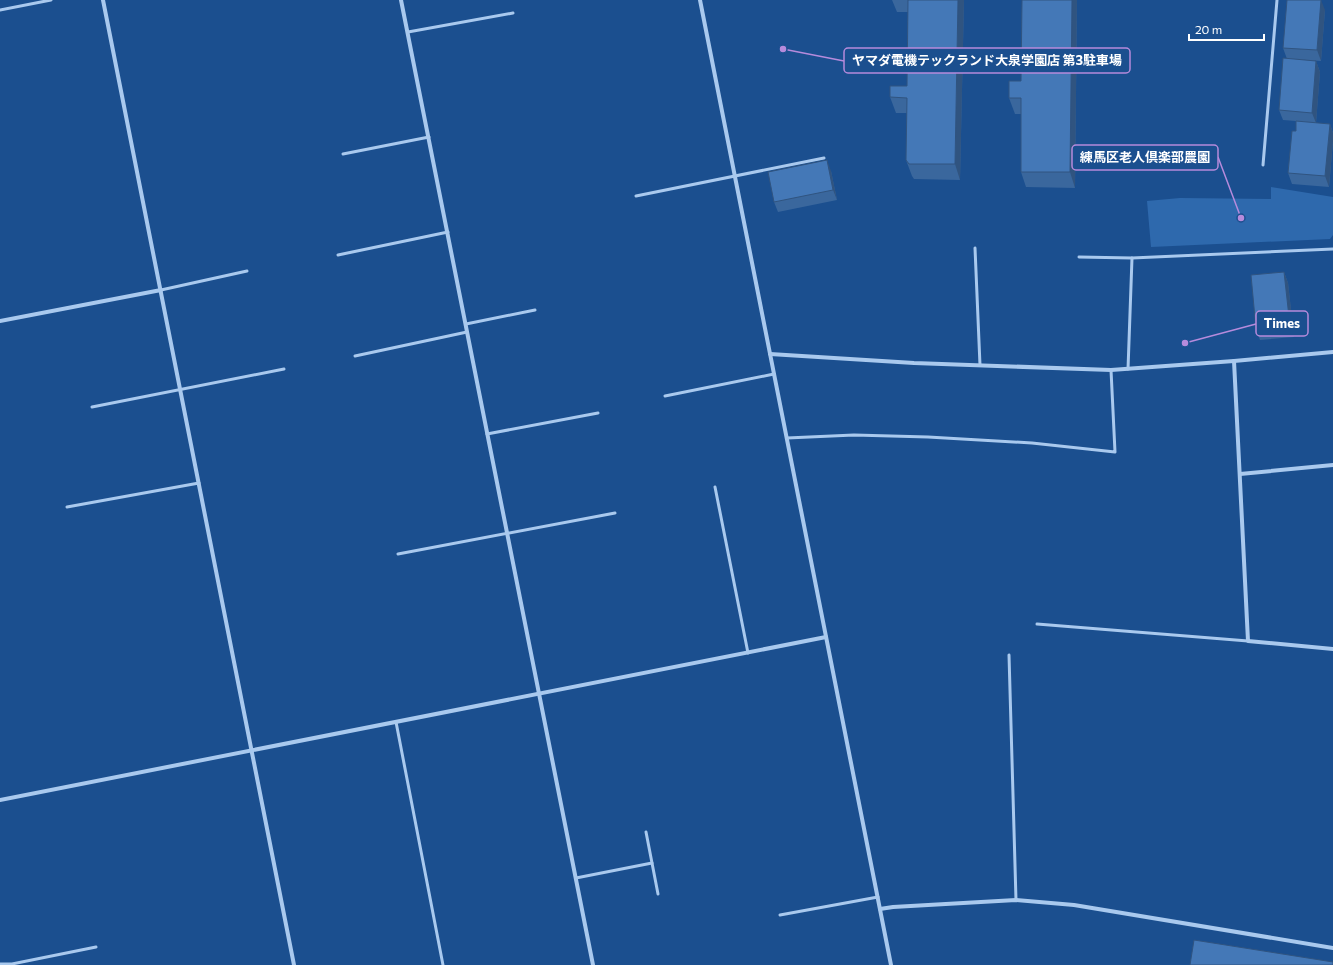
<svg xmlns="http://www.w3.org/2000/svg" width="1333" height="965" font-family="Commissioner,'Noto Sans JP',sans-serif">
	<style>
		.green { fill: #2e69ad }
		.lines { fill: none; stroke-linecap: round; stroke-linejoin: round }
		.lane { stroke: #a9c9ee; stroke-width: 3 }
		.street { stroke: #a9c9ee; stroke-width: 4 }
		.wall { fill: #3a679d }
		.shaded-wall { fill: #305480 }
		.building { fill: #4478b7; stroke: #305480 }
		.leader { fill: none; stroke: #b68bdc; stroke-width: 1.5 }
		.callout-dot { fill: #b68bdc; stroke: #1b4f8f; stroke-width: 1.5 }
		.callout { fill: #1b4f8f; stroke: #b68bdc; stroke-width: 1.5 }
		.callout-label { font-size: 13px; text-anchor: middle; font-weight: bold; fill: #fff }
	</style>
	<rect width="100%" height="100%" fill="#1b4f8f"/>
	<!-- green -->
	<polygon class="green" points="1271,187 1333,197 1333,235 1330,239 1151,247 1147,201 1180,198 1271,199"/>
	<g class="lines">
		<!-- lane -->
		<g class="lane">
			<polyline points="0,10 51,0"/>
			<polyline points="408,32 513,13"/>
			<polyline points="343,154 429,137"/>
			<polyline points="1263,165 1277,0"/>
			<polyline points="636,196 824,158"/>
			<polyline points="975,248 980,365"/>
			<polyline points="338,255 448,232"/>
			<polyline points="1079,257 1132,258 1333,249"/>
			<polyline points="161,290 247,271"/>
			<polyline points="466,324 535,310"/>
			<polyline points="355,356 467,332"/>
			<polyline points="1128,369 1132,258"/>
			<polyline points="665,396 774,374"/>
			<polyline points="92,407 284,369"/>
			<polyline points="487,434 598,413"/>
			<polyline points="787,438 854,435 928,437 1032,443 1115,452 1111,370"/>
			<polyline points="715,487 748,653"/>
			<polyline points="67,507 199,483"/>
			<polyline points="398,554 615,513"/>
			<polyline points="1037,624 1248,641"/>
			<polyline points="1009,655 1016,900"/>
			<polyline points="396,722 443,965"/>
			<polyline points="646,832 658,894"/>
			<polyline points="576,878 652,863"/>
			<polyline points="780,915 878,897"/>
			<polyline points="0,964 12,964 96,947"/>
		</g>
		<!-- street -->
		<g class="street">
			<polyline points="103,0 294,965"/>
			<polyline points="401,0 593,965"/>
			<polyline points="700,0 891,965"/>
			<polyline points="0,321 161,290"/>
			<polyline points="770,354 914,363 1111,370 1234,361 1333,352"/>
			<polyline points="1234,361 1248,641 1333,649"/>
			<polyline points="1240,474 1333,465"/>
			<polyline points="0,800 826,637"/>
			<polyline points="880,909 893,907 1016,900 1074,905 1333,948"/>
		</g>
	</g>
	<!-- wall -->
	<g class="wall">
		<polygon points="892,0 964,0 960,180 914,179 912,176 906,160 907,113 896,113 890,97 907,86 908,12 897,12"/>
		<polygon points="1022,0 1077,0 1075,188 1026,187 1021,172 1021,114 1015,114 1009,98 1021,81"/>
		<polygon points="1325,10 1321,61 1292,59 1316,61 1320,72 1316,123 1330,124 1333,133 1333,141 1329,187 1292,184 1288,173 1296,131 1296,121 1283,120 1279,110 1287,59 1283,48"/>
		<polygon points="831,171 837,200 778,212 774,202"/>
		<polygon points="1284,272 1288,283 1294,337 1260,340 1256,329"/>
	</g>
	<!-- shaded-wall -->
	<g class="shaded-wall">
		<polygon points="958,0 964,0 960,180 955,164"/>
		<polygon points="1072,0 1077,0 1075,188 1070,172"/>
		<polygon points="1321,0 1325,10 1321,61 1317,50"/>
		<polygon points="1316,61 1320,72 1316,123 1312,113"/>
		<polygon points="1330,124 1333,133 1333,141 1329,187 1325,176"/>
		<polygon points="827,160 831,171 837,200 833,190"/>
		<polygon points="1284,272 1288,283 1294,337 1290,326"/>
	</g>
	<!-- building -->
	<g class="building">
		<polygon points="908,0 958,0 955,164 909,164 906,160 907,98 890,97 890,86 907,86"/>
		<polygon points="1022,0 1072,0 1070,172 1021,172 1021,98 1009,98 1009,81 1021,81"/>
		<polygon points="1287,0 1321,0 1317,50 1283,48"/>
		<polygon points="1283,58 1316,61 1312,113 1279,110"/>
		<polygon points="1296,121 1330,124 1325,176 1288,173 1292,131 1296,131"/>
		<polygon points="827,160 833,190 774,202 768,172"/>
		<polygon points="1284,272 1290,326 1256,329 1251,275"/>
		<polygon points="1194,940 1333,962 1333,965 1190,965"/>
	</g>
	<!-- callouts -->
	<path class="leader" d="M783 49L844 61M1241 218L1218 157M1185 343L1256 324"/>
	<g class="callout-dot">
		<circle cx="783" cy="49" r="4"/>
		<circle cx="1241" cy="218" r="4"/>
		<circle cx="1185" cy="343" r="4"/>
	</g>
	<g class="callout">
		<rect x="844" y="48" width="286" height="25" rx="4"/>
		<rect x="1072" y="145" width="146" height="25" rx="4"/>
		<rect x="1256" y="311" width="52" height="25" rx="4"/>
	</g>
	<g class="callout-label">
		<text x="987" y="65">ヤマダ電機テックランド大泉学園店 第3駐車場</text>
		<text x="1145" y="162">練馬区老人倶楽部農園</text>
		<text x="1282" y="328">Times</text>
	</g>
	<!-- scale -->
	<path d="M1189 34v6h75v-6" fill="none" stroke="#ffffff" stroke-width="2"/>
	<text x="1195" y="34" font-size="12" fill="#ffffff" stroke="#1b4f8f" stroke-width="3" paint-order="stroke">20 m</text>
</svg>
